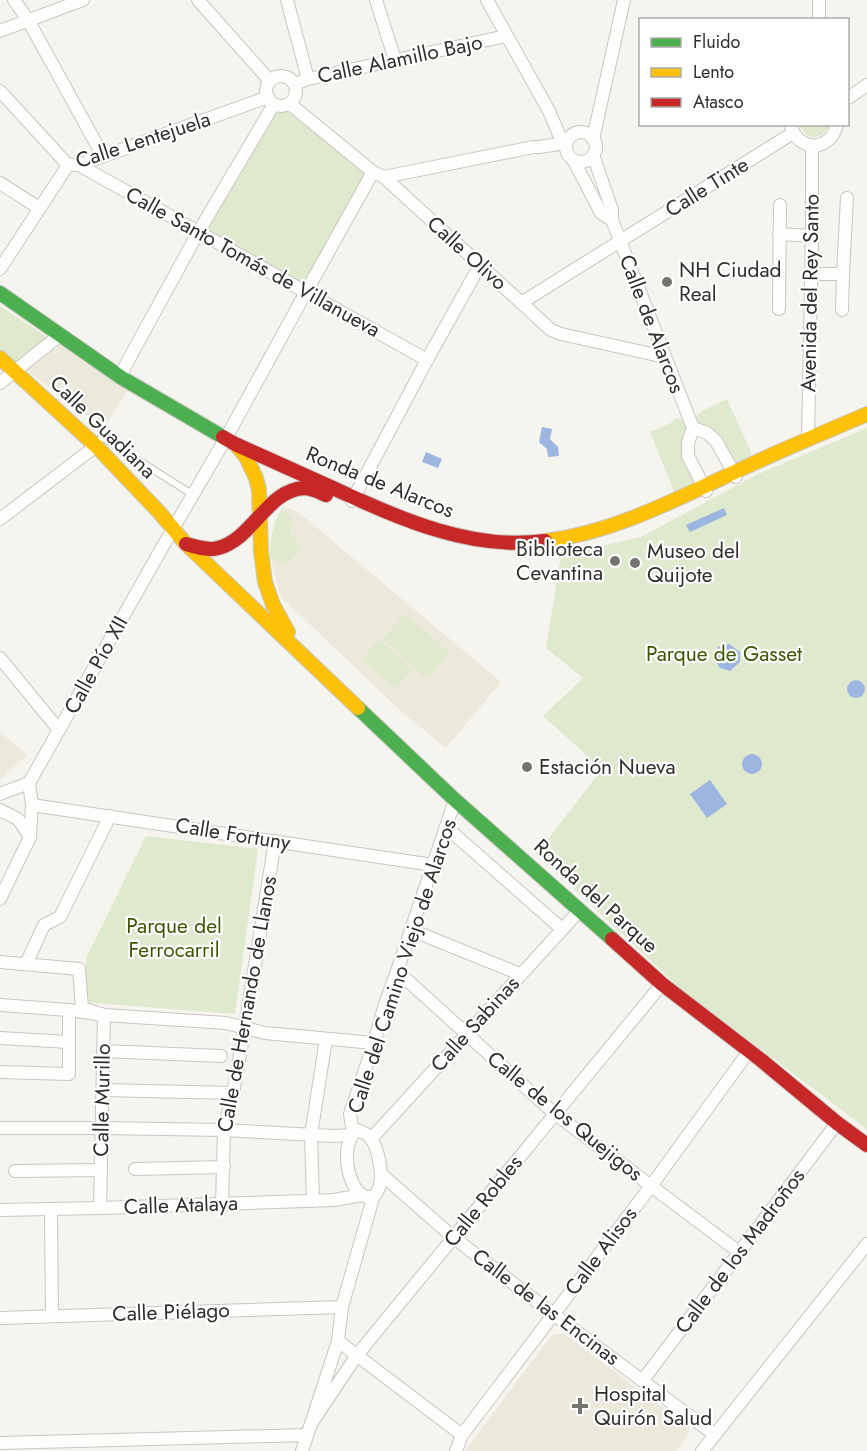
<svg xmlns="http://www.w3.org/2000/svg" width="867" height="1451" font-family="Jost,sans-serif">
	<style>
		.built { fill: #ebe8dc }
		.green { fill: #dfe9cd }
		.water { fill: #9db5e1 }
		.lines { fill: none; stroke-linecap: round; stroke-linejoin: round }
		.lane-casing { stroke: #c8c6c2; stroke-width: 8 }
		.street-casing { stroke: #c8c6c2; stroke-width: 14 }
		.fast-casing { stroke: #c8c6c2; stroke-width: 16 }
		.slow-casing { stroke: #c8c6c2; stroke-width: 16 }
		.jam-casing { stroke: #c8c6c2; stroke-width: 16 }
		.lane { stroke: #fefdfc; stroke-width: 6 }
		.street { stroke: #fefdfc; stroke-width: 12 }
		.fast { stroke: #4caf50; stroke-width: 14 }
		.slow { stroke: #ffc107; stroke-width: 14 }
		.jam { stroke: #c62828; stroke-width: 14 }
		.poi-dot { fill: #75746f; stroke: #fff; stroke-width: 2 }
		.labels { text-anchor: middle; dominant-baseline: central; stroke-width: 4.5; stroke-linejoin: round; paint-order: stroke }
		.street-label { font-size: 21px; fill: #302f2b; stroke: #fff }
		.poi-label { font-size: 21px; fill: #302f2b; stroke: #fff; text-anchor: start }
		.park-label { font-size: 21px; fill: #3c5600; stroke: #fff }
	</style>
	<rect width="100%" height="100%" fill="#f6f4ee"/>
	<!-- built -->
	<g class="built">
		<polygon points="60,345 130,387 104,428 29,372 29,368"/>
		<polygon points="284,506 298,512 501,682 446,748 402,712 280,596 270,554 274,524 278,514"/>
		<polygon points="0,732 27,755 0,779"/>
		<polygon points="563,1333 689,1427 689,1434 676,1451 465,1451 552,1335"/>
	</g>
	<!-- green -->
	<g class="green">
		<polygon points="280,106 373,172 306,292 199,231"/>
		<path d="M800,125V124L829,125C822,141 806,141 800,125Z"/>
		<polygon points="0,306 47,337 14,363 0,350"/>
		<polygon points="727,399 750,450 752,459 733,473 707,433 690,421 688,443 704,487 677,499 650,432 673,422 675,418 690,421 704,410"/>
		<polygon points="867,428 867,1129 681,989 531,849 549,838 602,769 543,716 583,678 546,648 561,555 641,537 754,476"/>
		<path d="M281,510L292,517L290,534L302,547L287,564L270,558C270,540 272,526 281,510Z"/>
		<polygon points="405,614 450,653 427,679 383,639"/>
		<polygon points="379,640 413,669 395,688 362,659"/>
		<polygon points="146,836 258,849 235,1014 83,1002 86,958"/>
	</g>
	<!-- water -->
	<g class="water">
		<polygon points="542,427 552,429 550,439 558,447 559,456 548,457 547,449 539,442"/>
		<polygon points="426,452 442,459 438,468 422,462"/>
		<polygon points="724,508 727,515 690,532 686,525"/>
		<polygon points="729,644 740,652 740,662 730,671 720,668 714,659 718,647"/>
		<circle cx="856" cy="689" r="9"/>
		<circle cx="752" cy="764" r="10"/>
		<polygon points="710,780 727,804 707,818 690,794"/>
	</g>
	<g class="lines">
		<defs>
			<polyline id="lane" points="99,441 102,437 187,491 193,493"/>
			<g id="street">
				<polyline points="14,0 28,20 103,156"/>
				<polyline points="198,0 270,81"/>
				<polyline points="287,0 308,79"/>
				<polyline points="376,0 395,60"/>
				<polyline points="487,0 549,111 563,144"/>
				<polyline points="819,20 819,0"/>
				<polyline points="0,31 83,0"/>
				<circle cx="281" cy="91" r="15"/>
				<polyline points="295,84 308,79 506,36"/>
				<polyline points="0,91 68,165"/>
				<polyline points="848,98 867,85"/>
				<polyline points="290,104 373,172 384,177 551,330 561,334 665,357"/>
				<path d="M790,124C797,152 831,153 837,124"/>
				<circle cx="581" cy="147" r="15"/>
				<polyline points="593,139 624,0"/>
				<polyline points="593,155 612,210 612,220 693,428"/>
				<polyline points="574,161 601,213 612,220"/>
				<polyline points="79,165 427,360"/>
				<polyline points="384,177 533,147 539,147 566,143"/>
				<polyline points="0,183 39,208"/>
				<polyline points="779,234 812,236"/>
				<polyline points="0,269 68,165 79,165 268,97"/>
				<polyline points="811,274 843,274"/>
				<polyline points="521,303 793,133"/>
				<polyline points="779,309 780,205"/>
				<polyline points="842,310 843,274 847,198"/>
				<polyline points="122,378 124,368 199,231 274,104"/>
				<polyline points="0,383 60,335"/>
				<polyline points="693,428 707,433 716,441 736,477"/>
				<polyline points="693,428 688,443 688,456 706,491"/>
				<polyline points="808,440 812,236 812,146"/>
				<polyline points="352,501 427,360 480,265"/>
				<polyline points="0,519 96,446"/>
				<polyline points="0,658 59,730"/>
				<polyline points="29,783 163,546 226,438 306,292 373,172"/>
				<polyline points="0,794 29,783"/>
				<polyline points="32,805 433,865"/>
				<polyline points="0,810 18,819 30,837"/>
				<polyline points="446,827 562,929"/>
				<polyline points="0,899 30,837 32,805 29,783"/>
				<polyline points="411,930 520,974"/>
				<polyline points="0,962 79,969 82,1008 104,1015 100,1208"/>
				<polyline points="26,964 44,925 60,917 110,816"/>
				<polyline points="397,971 554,1113 739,1252"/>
				<polyline points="0,1005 69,1010 104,1015 226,1023 265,1033 374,1043"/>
				<polyline points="0,1038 68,1042"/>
				<polyline points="103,1051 221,1056"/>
				<polyline points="0,1072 69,1074 69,1010"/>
				<polyline points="103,1090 233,1093"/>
				<polyline points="0,1128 102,1128 224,1130 334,1136 351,1135"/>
				<polyline points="353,1133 350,1114 374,1043 384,1007 397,971 455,800"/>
				<polyline points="371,1139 580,910"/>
				<polyline points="135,1169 224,1167"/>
				<polyline points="15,1171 101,1170"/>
				<polyline points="381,1174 453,1237 553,1314 715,1435"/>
				<polyline points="313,1201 311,1135 326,1039"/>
				<polyline points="222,1204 224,1130 233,1093 245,1027 275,841"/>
				<polyline points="51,1209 52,1316"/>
				<polyline points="0,1210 100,1208 334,1200 362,1195"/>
				<polyline points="0,1318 342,1307"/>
				<polyline points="338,1341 462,1435"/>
				<polyline points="643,1380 837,1123"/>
				<polyline points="311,1424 357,1355 662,984"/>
				<polyline points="0,1443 307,1435"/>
				<path d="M302,1451L338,1341L342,1307L373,1198C376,1194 379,1189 380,1185C383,1173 378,1147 370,1137C366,1133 362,1132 357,1130C340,1142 346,1187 364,1196C366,1197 370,1197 373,1198"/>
				<polyline points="456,1451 462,1435 651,1186 749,1051"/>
				<polyline points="702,1451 867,1244"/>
			</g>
			<g id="fast">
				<polyline points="0,293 122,378 223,437"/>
				<polyline points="358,708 455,800 612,939"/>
			</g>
			<g id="slow">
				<polyline points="0,358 96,446 159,512 186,544 358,708"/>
				<polyline points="237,446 246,457 256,478 259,490 261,552 265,582 273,605 288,632"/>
				<path d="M545,541C618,532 684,495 750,465C788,447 828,431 867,414"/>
			</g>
			<g id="jam">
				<path d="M223,437L235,444C268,459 302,474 335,489C401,519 471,551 545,541"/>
				<path d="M186,544C196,547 208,551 218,548C253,539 267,490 304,488C312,488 319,492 326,495"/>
				<polyline points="612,939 662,984 761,1060 837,1123 867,1145"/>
			</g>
		</defs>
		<!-- lane casing -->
		<use href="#lane" class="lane-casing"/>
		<!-- street casing -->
		<use href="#street" class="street-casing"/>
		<!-- fast casing -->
		<use href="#fast" class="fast-casing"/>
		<!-- slow casing -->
		<use href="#slow" class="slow-casing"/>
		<!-- jam casing -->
		<use href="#jam" class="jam-casing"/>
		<!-- lane -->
		<use href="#lane" class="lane"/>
		<!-- street -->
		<use href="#street" class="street"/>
		<!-- fast -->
		<use href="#fast" class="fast"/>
		<!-- slow -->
		<use href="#slow" class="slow"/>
		<!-- jam -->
		<use href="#jam" class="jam"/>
	</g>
	<!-- markers -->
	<g class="poi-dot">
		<circle cx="667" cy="282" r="6"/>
		<circle cx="615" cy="561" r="6"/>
		<circle cx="635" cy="563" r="6"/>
		<circle cx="527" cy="767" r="6"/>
		<path d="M577 1397h6v6h6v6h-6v6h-6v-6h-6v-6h6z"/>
	</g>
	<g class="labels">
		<!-- street labels -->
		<g class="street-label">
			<text transform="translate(400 59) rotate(-12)">Calle Alamillo Bajo</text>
			<text transform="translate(143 140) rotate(-18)">Calle Lentejuela</text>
			<text transform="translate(707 187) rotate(-32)">Calle Tinte</text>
			<text transform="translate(467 253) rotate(42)">Calle Olivo</text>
			<text transform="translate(253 262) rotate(29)">Calle Santo Tomás de Villanueva</text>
			<text transform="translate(810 293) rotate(-89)">Avenida del Rey Santo</text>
			<text transform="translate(652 324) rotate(69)">Calle de Alarcos</text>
			<text transform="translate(103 427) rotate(44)">Calle Guadiana</text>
			<text transform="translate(380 482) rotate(22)">Ronda de Alarcos</text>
			<text transform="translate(96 665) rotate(-61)">Calle Pío XII</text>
			<text transform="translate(233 834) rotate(9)">Calle Fortuny</text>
			<text transform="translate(596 896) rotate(42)">Ronda del Parque</text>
			<text transform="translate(402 966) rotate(-72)">Calle del Camino Viejo de Alarcos</text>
			<text transform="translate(247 1004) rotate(-80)">Calle de Hernando de Llanos</text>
			<text transform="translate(475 1024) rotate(-48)">Calle Sabinas</text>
			<text transform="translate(102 1100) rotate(-89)">Calle Murillo</text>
			<text transform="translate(565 1116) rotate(39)">Calle de los Quejigos</text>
			<text transform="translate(483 1201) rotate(-51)">Calle Robles</text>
			<text transform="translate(181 1205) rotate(-2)">Calle Atalaya</text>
			<text transform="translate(601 1251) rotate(-53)">Calle Alisos</text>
			<text transform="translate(740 1251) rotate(-53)">Calle de los Madroños</text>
			<text transform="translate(546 1307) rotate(37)">Calle de las Encinas</text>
			<text transform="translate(171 1312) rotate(-2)">Calle Piélago</text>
		</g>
		<!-- poi labels -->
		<g class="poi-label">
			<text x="679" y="270">NH Ciudad<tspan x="679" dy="24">Real</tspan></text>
			<text x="603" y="549" text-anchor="end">Biblioteca<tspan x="603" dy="24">Cevantina</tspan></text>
			<text x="647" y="551">Museo del<tspan x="647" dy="24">Quijote</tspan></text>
			<text x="539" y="767">Estación Nueva</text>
			<text x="594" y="1394">Hospital<tspan x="594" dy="24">Quirón Salud</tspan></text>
		</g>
		<!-- park labels -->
		<g class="park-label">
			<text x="724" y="654">Parque de Gasset</text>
			<text x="174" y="926">Parque del<tspan x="174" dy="24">Ferrocarril</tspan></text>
		</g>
	</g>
	<!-- legend -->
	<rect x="639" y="18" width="210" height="108" fill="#ffffff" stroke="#acacaa" stroke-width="1.5"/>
	<rect x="651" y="38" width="30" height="9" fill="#4caf50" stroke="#acacaa" stroke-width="1.5"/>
	<text x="693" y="48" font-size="18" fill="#302f2b">Fluido</text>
	<rect x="651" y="68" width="30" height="9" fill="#ffc107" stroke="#acacaa" stroke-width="1.5"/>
	<text x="693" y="78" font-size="18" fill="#302f2b">Lento</text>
	<rect x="651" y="98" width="30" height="9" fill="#c62828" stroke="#acacaa" stroke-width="1.5"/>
	<text x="693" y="108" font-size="18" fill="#302f2b">Atasco</text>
</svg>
